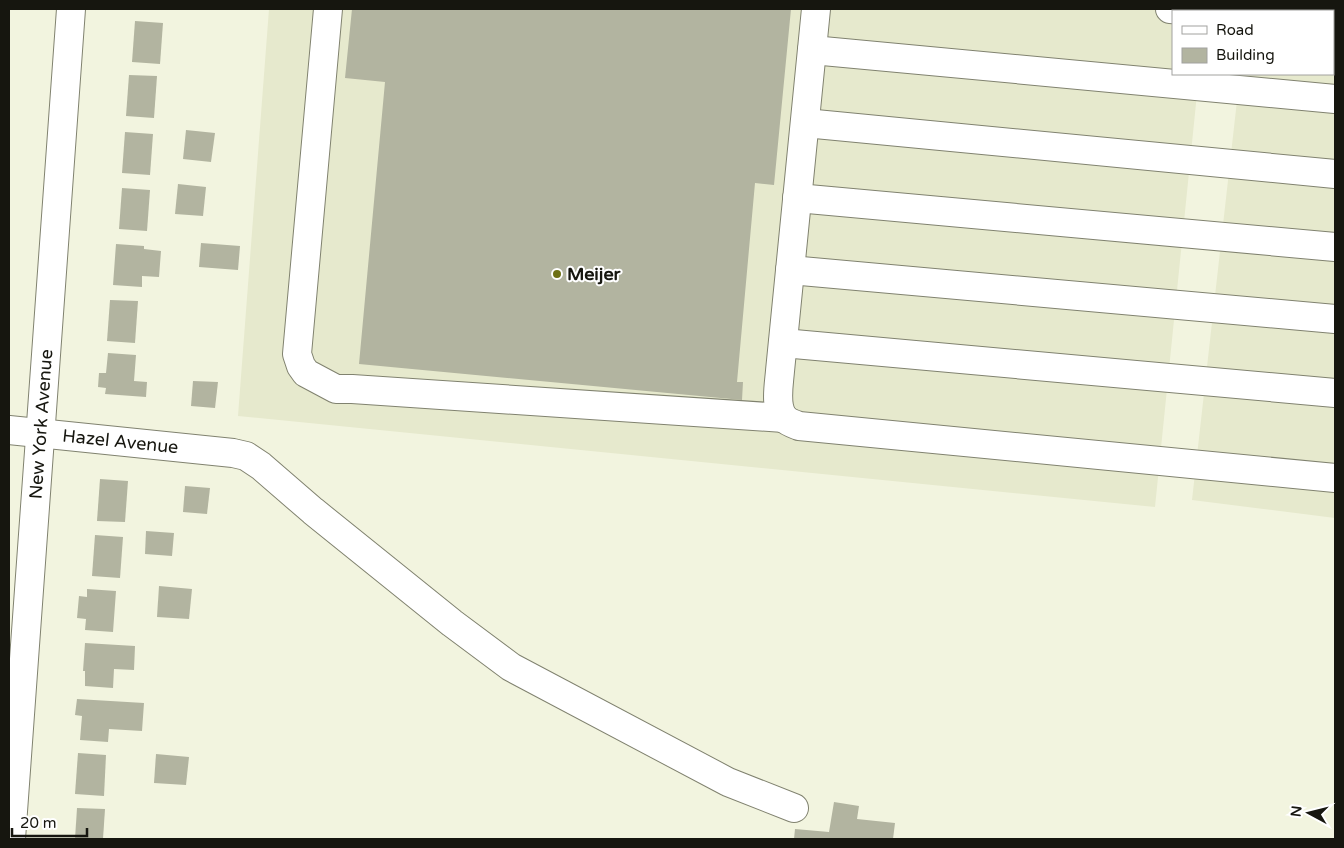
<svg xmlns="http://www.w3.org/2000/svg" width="1344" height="848" font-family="'Varela Round',sans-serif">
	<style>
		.built { fill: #e6e9cd }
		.building { fill: #b2b4a0 }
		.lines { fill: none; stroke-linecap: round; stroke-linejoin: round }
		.minor-casing { stroke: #80826f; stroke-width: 30 }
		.minor { stroke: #fff; stroke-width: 28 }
		.poi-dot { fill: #6d7015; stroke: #fff; stroke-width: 2 }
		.labels { text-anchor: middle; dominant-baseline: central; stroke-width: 4; stroke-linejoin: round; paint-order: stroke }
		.poi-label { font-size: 18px; font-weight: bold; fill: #16160f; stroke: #fff; text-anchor: start }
		.street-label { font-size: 18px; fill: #16160f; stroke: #fff }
	</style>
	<rect width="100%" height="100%" fill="#f2f4df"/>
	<!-- built -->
	<g class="built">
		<polygon points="269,9 1205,9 1173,11 1173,74 1199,74 1155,507 238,416"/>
		<polygon points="1247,9 1335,9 1335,518 1192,500 1240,74 1333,74 1333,11 1247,11"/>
	</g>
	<!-- building -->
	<g class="building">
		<polygon points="352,9 791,9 774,185 755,183 737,382 743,382 742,400 359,364 385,82 345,78"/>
		<polygon points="135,21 163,23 160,64 132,62"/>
		<polygon points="129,75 157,76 154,118 126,116"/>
		<polygon points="186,130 215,133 211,162 183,159"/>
		<polygon points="125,132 153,134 150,175 122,173"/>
		<polygon points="178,184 206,187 203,216 175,214"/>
		<polygon points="122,188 150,190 147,231 119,229"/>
		<polygon points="201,243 240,246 238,270 199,267"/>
		<polygon points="116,244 144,246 144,249 161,251 159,277 142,276 142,287 113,285"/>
		<polygon points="110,300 138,301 135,343 107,341"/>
		<polygon points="108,353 136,355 134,381 147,382 146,397 105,394 106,388 98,387 99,373 106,373"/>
		<polygon points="193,381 218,382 215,408 191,406"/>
		<polygon points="100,479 128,481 125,522 97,521"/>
		<polygon points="185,486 210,488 207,514 183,512"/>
		<polygon points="146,531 174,533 172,556 145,554"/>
		<polygon points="95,535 123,537 120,578 92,576"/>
		<polygon points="159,586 192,589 189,619 157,617"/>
		<polygon points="87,589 116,591 113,632 85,630 86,619 77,618 79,596 87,597"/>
		<polygon points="85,643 135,646 134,670 114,669 113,688 85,686 85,671 83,671"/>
		<polygon points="77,699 144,703 142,731 109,729 108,742 80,740 82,716 75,715"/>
		<polygon points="78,753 106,755 104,796 75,794"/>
		<polygon points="156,754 189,757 186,785 154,783"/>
		<polygon points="834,802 859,806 857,819 895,823 893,839 794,839 795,829 829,832"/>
		<polygon points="77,808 105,809 103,839 75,839"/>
	</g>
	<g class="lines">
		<defs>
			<g id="minor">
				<polyline points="328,9 297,354 301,366 306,373 336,389 352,389 784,418"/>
				<path d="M816,9L780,371C779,385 774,408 785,419C788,422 794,424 799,426L1335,478"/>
				<polyline points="1170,9 1196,11"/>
				<polyline points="1333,24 1335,25"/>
				<polyline points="812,50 1335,99"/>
				<polyline points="805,123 1335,174"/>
				<polyline points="797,198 1335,247"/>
				<polyline points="790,270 1335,319"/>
				<polyline points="783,343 1335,393"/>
				<path id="s1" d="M9,430L233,453L246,456L261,466L313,511L452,623L511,667L728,782L794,808"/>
				<path id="s2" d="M11,839L71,9"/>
			</g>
		</defs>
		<!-- minor casing -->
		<use href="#minor" class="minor-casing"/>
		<!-- minor -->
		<use href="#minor" class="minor"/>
	</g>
	<!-- markers -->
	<circle class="poi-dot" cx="557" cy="274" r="5"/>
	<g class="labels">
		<!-- poi labels -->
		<g class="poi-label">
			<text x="567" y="274">Meijer</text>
		</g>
		<!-- street labels -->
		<g class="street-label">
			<text stroke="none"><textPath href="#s2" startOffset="416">New York Avenue</textPath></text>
			<text stroke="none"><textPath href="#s1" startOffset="112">Hazel Avenue</textPath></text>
		</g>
	</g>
	<!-- border -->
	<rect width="1344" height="848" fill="none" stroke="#16160f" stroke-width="20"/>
	<!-- legend -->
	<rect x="1172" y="10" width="162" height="65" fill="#ffffff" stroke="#a2a29f"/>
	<rect x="1182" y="26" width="25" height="8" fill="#ffffff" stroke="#a2a29f"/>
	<text x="1216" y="35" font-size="15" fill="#16160f">Road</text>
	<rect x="1182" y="48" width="25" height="15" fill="#b2b4a0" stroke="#a2a29f"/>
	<text x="1216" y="60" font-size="15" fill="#16160f">Building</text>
	<!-- north arrow -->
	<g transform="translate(1309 813) rotate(277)" stroke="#ffffff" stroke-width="4" paint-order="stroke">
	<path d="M0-4L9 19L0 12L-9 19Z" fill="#16160f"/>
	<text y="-8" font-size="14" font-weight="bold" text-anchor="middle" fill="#16160f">N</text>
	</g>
	<!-- scale -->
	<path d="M12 828v8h75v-8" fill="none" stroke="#16160f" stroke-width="2.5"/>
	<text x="20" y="828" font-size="15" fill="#16160f" stroke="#ffffff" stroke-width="4" paint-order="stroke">20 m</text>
</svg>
